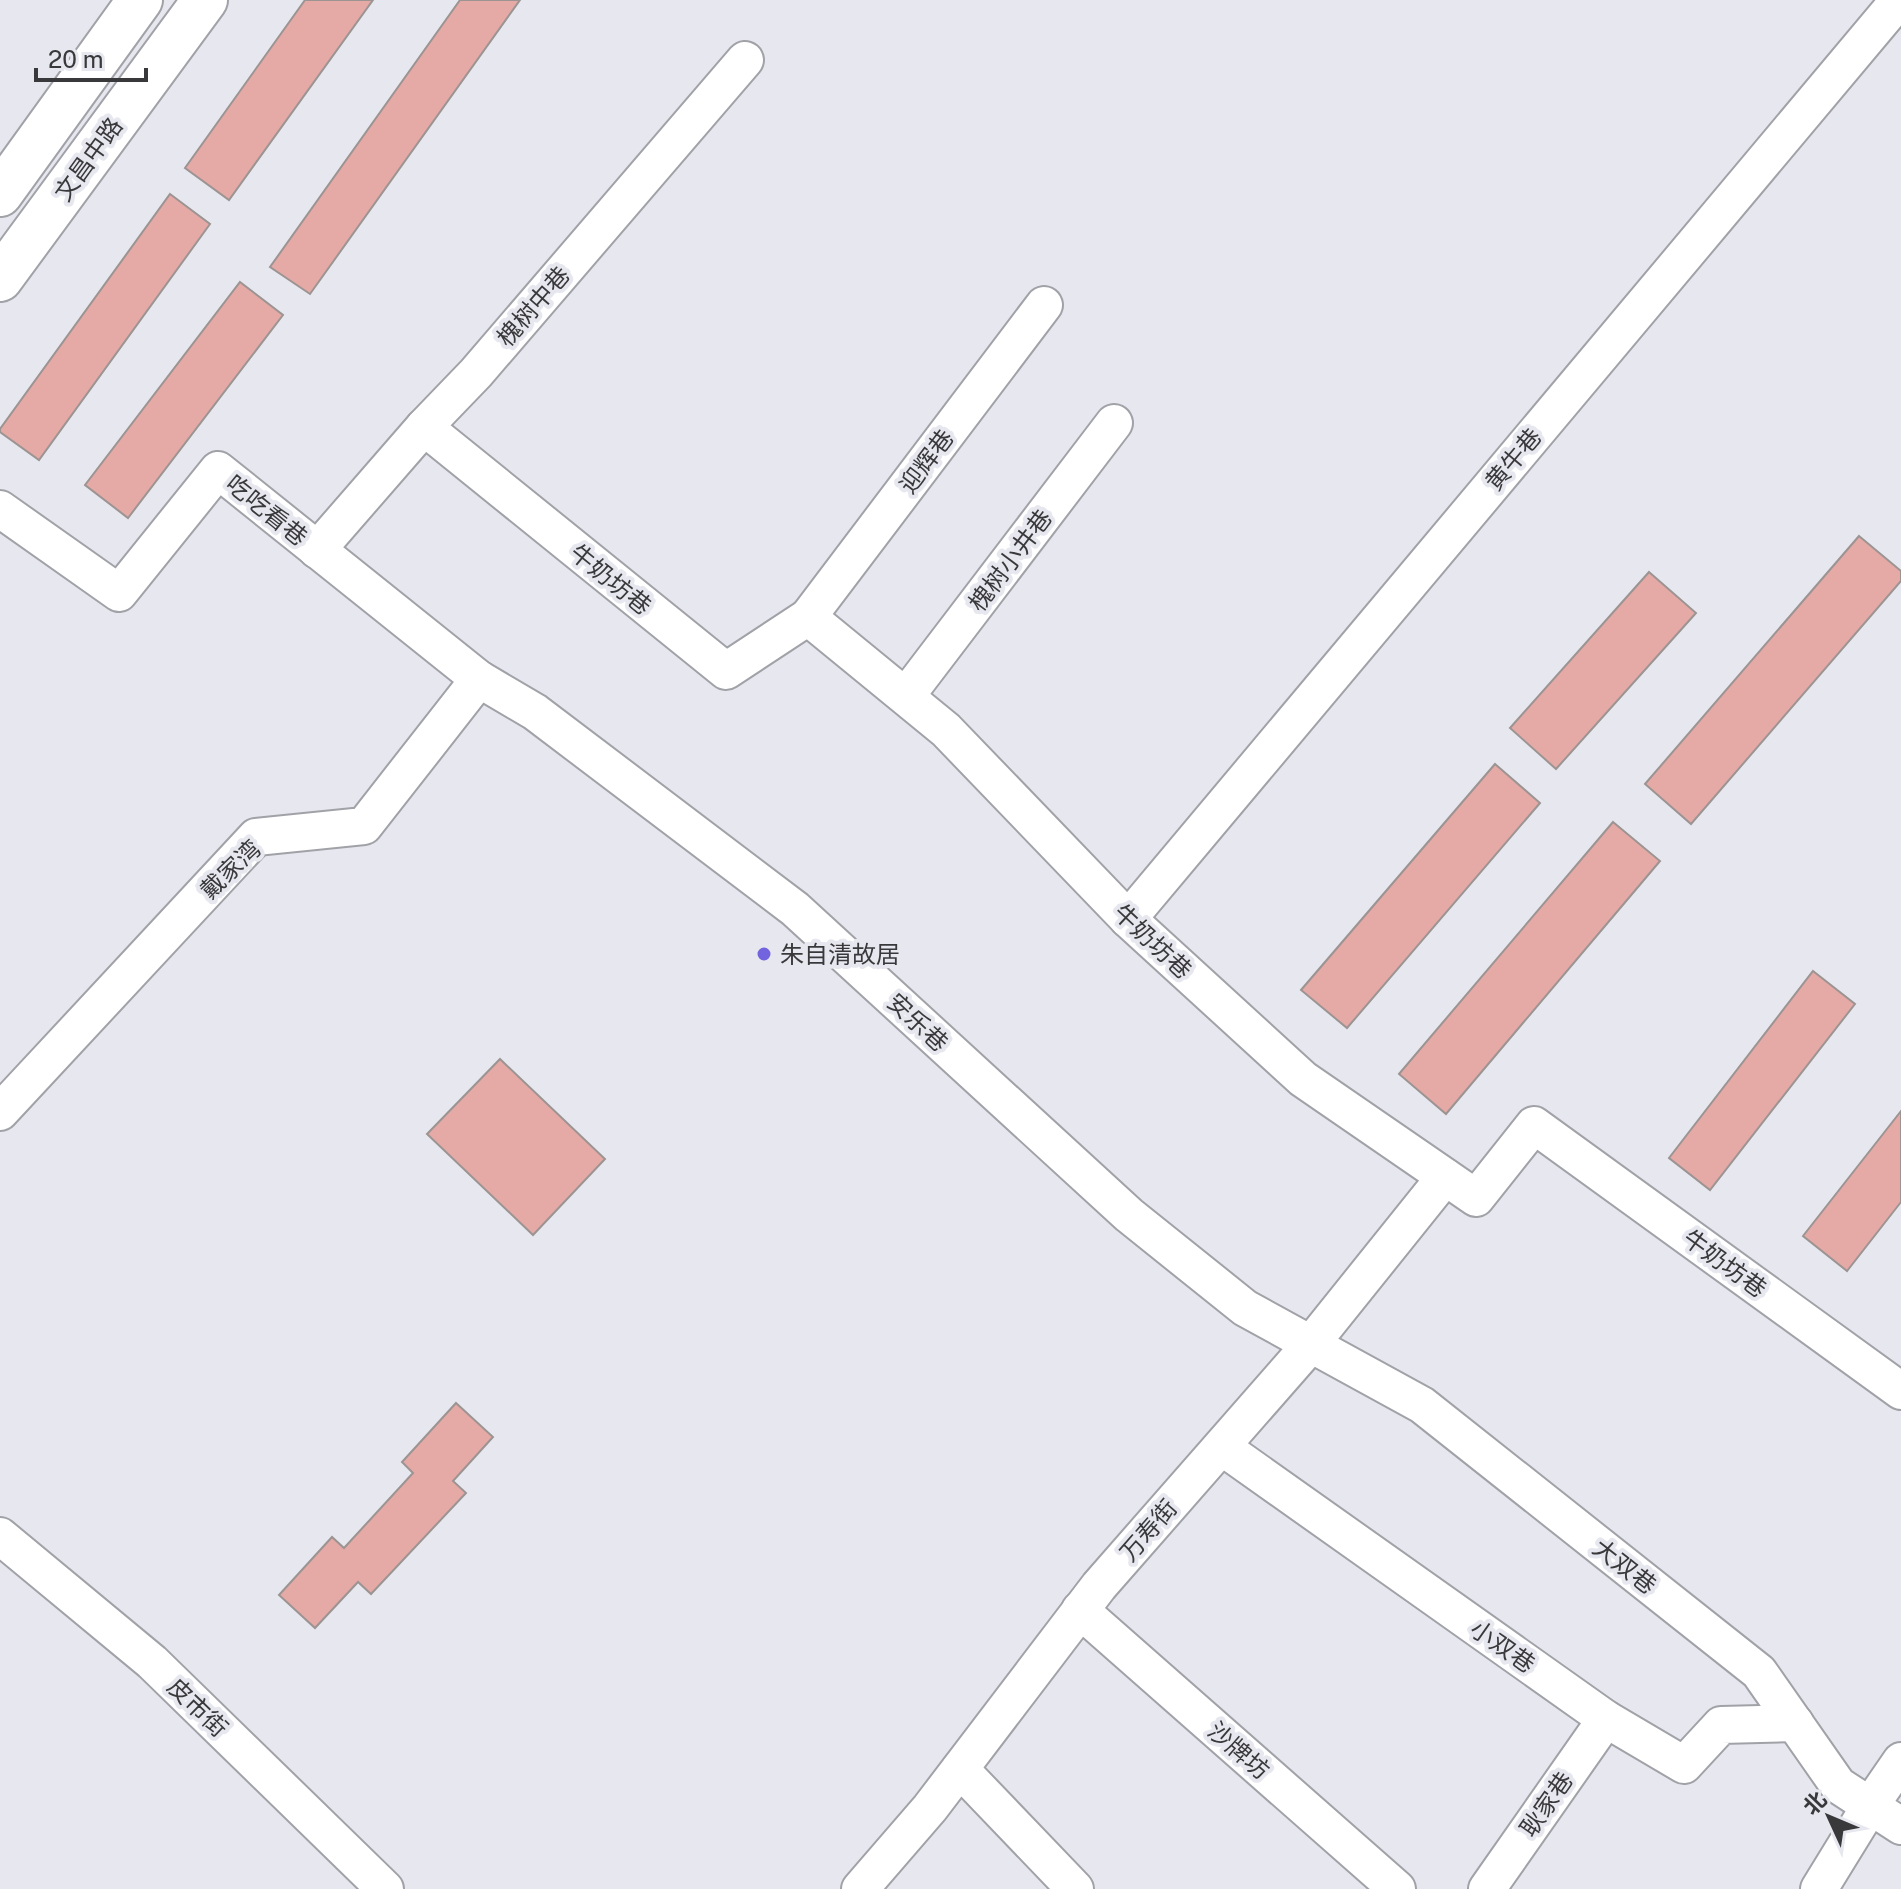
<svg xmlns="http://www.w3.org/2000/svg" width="1901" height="1889" font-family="'Public Sans','Noto Sans SC',sans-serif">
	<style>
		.building { fill: #e5a9a6; stroke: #9c9493; stroke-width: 2 }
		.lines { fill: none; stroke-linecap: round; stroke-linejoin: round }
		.minor-casing { stroke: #a1a2a8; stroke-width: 40 }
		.major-casing { stroke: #a1a2a8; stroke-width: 48 }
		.minor { stroke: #fff; stroke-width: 36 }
		.major { stroke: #fff; stroke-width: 44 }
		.poi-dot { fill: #7264df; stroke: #e7e8ef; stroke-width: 3 }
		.labels { text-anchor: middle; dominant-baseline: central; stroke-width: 8; stroke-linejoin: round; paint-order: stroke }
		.street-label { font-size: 24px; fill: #39393c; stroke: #e7e8ef }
		.poi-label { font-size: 24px; fill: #39393c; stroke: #e7e8ef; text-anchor: start }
	</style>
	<rect width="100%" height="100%" fill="#e7e8ef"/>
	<!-- building -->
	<g class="building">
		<polygon points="305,0 373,0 229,200 185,168"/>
		<polygon points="460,0 520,0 310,294 270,267"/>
		<polygon points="170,194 210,224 39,460 0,432 0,429"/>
		<polygon points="240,282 283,315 128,518 85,485"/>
		<polygon points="1859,536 1901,571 1901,581 1691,824 1645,784"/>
		<polygon points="1649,572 1696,613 1556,769 1510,728"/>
		<polygon points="1495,764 1540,803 1347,1028 1301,990"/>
		<polygon points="1613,822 1660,861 1446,1114 1399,1074"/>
		<polygon points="1813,971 1855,1004 1710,1190 1669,1158"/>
		<polygon points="500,1059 605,1159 533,1235 427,1134"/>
		<polygon points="1901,1111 1901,1202 1847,1271 1803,1236"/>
		<polygon points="456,1403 493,1437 453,1481 466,1493 371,1594 358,1582 315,1628 279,1595 332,1537 344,1548 413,1473 402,1462"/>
	</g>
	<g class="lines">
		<defs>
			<g id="minor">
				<polyline points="424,427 726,671 808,617 946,730 1128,919 1303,1079 1476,1198 1534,1125 1901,1391"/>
				<polyline points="0,509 119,593 218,470 479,679 535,712 795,909 1129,1215 1245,1308 1422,1405 1759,1672 1838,1785 1901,1826"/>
				<polyline points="317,550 424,427 476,373 745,60"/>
				<polyline points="808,617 1044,305"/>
				<polyline points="906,696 1114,423"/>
				<polyline points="1128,919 1899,0"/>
				<polyline points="0,1112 256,837 364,826 479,679"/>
				<polyline points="1222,1447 1606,1719 1684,1765 1721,1725 1795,1723"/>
				<polyline points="0,1536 152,1662 385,1889"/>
				<polyline points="1080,1610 1397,1889"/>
				<polyline points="960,1769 1075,1889"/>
				<polyline points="860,1889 930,1808 1099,1586 1311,1344 1445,1177"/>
				<polyline points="1487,1889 1606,1719"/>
				<polyline points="1819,1889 1870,1806 1901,1761"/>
			</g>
			<g id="major">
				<polyline points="0,194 140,0"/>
				<polyline points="0,279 205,0"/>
			</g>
		</defs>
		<!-- minor casing -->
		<use href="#minor" class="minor-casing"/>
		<!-- major casing -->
		<use href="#major" class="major-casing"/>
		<!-- minor -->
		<use href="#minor" class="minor"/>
		<!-- major -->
		<use href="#major" class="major"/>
	</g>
	<!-- markers -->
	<circle class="poi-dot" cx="764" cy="954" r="8"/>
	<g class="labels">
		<!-- street labels -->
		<g class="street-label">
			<text transform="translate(88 159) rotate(-54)">文昌中路</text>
			<text transform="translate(533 306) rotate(-49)">槐树中巷</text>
			<text transform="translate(1513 459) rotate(-50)">黄牛巷</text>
			<text transform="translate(926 461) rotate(-53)">迎辉巷</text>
			<text transform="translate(267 510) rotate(39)">吃吃看巷</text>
			<text transform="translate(1010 560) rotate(-53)">槐树小井巷</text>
			<text transform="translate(611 579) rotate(39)">牛奶坊巷</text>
			<text transform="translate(230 869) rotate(-44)">戴家湾</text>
			<text transform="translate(1153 941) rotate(43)">牛奶坊巷</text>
			<text transform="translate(918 1022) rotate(43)">安乐巷</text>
			<text transform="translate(1725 1263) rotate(36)">牛奶坊巷</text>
			<text transform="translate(1148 1530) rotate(-49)">万寿街</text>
			<text transform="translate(1625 1566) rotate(38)">大双巷</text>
			<text transform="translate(1503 1646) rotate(35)">小双巷</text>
			<text transform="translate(198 1707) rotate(44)">皮市街</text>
			<text transform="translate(1239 1750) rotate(41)">沙牌坊</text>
			<text transform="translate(1546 1804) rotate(-55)">耿家巷</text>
		</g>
		<!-- poi labels -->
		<g class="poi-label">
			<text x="780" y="954">朱自清故居</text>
		</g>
	</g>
	<!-- north arrow -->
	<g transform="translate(1829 1817) rotate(314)" stroke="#e7e8ef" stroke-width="6" paint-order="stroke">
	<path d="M0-6L14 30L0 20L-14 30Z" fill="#39393c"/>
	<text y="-12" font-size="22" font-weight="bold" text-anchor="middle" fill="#39393c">北</text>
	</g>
	<!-- scale -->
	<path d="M36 68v12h110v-12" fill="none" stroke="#39393c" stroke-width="4"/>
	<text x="48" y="68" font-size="24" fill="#39393c" stroke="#e7e8ef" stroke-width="6" paint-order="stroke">20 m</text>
</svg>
